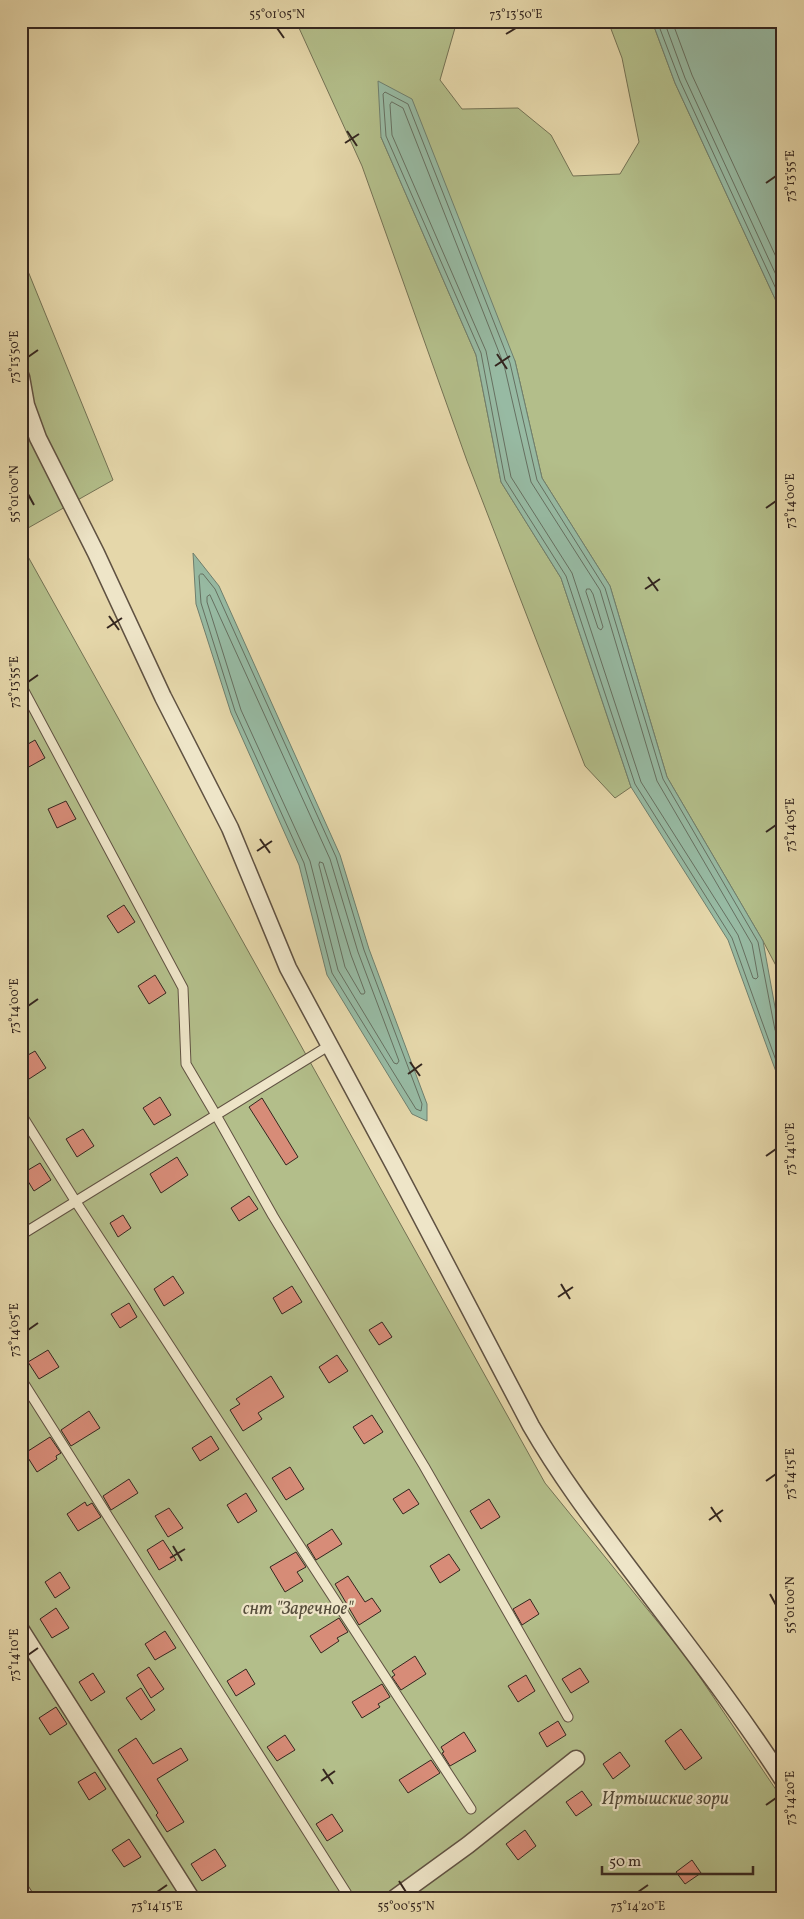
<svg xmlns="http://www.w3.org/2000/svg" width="804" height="1919" font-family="Vollkorn,serif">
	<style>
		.green { fill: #b3be8a; stroke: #747254 }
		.water { fill: #97baa3; stroke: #6f7f6e }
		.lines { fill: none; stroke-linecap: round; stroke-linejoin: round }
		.shore { stroke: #667061; stroke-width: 1 }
		.building { fill: #d78c78; stroke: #34261f }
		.lane-casing { stroke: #605242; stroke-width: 11 }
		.street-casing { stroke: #605242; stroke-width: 19 }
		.lane { stroke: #eee5c8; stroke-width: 9 }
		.street { stroke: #eee5c8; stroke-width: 16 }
		.ticks { fill: none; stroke: #34261f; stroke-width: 2 }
		.labels { text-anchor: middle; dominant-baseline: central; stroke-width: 4.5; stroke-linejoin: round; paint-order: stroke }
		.park-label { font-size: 18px; font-style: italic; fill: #544c3a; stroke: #eee5c8 }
		.neatline { fill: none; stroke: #34261f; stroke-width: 2 }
		.ticks-label { font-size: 12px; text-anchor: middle; fill: #34261f }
	</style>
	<rect width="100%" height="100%" fill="#e5d7aa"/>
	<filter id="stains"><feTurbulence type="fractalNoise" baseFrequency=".004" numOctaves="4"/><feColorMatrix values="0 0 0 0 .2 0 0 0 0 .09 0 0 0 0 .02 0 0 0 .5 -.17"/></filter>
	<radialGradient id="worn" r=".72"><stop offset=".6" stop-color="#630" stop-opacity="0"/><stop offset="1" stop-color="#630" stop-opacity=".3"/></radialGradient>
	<!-- green -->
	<g class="green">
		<polygon points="303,21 457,21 440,80 462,109 518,108 551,135 573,176 620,174 639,142 622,58 608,21 652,21 675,83 783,316 783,979 763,941 667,777 610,586 542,478 515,361 381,137 476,355 501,482 561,578 631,787 615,798 585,766 467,461 362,166 299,28"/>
		<polygon points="21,254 113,480 21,532"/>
		<polygon points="21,544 545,1483 687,1658 783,1800 783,1898 21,1898"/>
	</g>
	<!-- water -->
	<g class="water">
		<polygon points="652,21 783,21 783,316 675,83"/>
		<polygon points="378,81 412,99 515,361 542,478 610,586 667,777 763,941 779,1029 783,1036 783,1091 728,940 631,787 561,578 501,482 476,355 381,137"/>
		<polygon points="193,553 219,586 340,855 369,949 427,1104 427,1121 412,1114 327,975 299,865 231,713 196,604"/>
	</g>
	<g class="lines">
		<!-- shore -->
		<g class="shore">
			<polyline points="657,21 680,81 783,304"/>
			<polyline points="664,21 685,78 783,290"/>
			<polyline points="672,21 692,75 783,272"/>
			<polygon points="392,102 403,108 504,365 531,482 600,590 657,781 752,944 758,977 756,979 753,978 738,935 641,782 572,573 511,477 486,351 392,135 390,105"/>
			<polygon points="201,574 203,574 215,589 336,857 364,950 422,1104 421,1111 416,1109 332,973 304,863 235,711 201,603 199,576"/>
			<polygon points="587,589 590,589 593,594 603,627 601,630 598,628 586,592"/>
			<polygon points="210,595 330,859 358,952 399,1061 397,1064 394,1063 338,970 310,861 241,710 207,602 207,597"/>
			<polygon points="320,862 323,863 351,955 365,992 364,994 361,994 345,967 319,865"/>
			<polyline points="783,1037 778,1035 775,1030 758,942 663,779 605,588 537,480 510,363 408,104 385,92 383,94 386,136 481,353 505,480 566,576 635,784 732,938 783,1080"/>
		</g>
	</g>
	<!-- building -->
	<g class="building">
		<polygon points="35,740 45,758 27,768 21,757 21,748"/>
		<polygon points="66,801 76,819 57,828 48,809"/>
		<polygon points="124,905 135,922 118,933 107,916"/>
		<polygon points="155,975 166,993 149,1004 138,986"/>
		<polygon points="35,1051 46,1068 29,1079 21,1067 21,1059"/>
		<polygon points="160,1097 171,1115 154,1125 143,1108"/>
		<polygon points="262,1098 298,1157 286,1165 249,1107"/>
		<polygon points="83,1129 94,1146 77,1157 66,1139"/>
		<polygon points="177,1157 188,1175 161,1193 150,1174"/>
		<polygon points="40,1163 51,1180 34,1191 23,1173"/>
		<polygon points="249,1196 258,1209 239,1221 231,1208"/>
		<polygon points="123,1215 131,1228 118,1237 110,1223"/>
		<polygon points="173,1276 184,1293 164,1306 154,1289"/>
		<polygon points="292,1286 302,1302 282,1314 273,1298"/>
		<polygon points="129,1303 137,1317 120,1328 111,1314"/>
		<polygon points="382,1322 392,1337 379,1345 369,1330"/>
		<polygon points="48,1350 59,1367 39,1379 28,1362"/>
		<polygon points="337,1355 348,1371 329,1383 319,1367"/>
		<polygon points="271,1376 284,1397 258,1413 262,1419 243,1431 230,1410 240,1404 236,1399"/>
		<polygon points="89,1411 100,1428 71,1446 61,1430"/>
		<polygon points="372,1415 383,1432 364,1444 353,1427"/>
		<polygon points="211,1436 219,1449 200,1461 192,1448"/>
		<polygon points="50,1437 61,1453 56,1456 57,1459 37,1472 25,1453"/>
		<polygon points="290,1467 304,1489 286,1500 272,1478"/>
		<polygon points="129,1479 138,1493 111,1510 103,1496"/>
		<polygon points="409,1489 419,1504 403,1514 393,1499"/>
		<polygon points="246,1493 257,1511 238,1523 227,1505"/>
		<polygon points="489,1499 500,1517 481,1529 470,1511"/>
		<polygon points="85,1502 87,1506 92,1503 101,1517 78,1531 67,1514"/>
		<polygon points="169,1508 183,1528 168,1537 155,1516"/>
		<polygon points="332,1529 342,1544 316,1560 307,1545"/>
		<polygon points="163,1540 176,1560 159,1570 147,1550"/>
		<polygon points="296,1552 306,1567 297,1572 303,1581 285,1592 270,1567"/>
		<polygon points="449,1554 460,1570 440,1583 430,1566"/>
		<polygon points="60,1572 70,1588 55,1598 45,1582"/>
		<polygon points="348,1576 365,1602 372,1598 381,1611 359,1625 335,1584"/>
		<polygon points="530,1599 539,1614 522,1625 513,1609"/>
		<polygon points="56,1608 69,1628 52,1638 40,1619"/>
		<polygon points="339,1618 348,1632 337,1638 339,1641 321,1653 310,1636"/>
		<polygon points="165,1631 176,1648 155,1660 145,1644"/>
		<polygon points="415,1656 426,1674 401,1690 392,1677 395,1675 392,1671"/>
		<polygon points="149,1667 164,1689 151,1698 137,1675"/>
		<polygon points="580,1668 589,1682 571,1693 562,1679"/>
		<polygon points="246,1669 255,1684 236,1696 227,1681"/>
		<polygon points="93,1673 105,1692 91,1701 79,1682"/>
		<polygon points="526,1675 535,1691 518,1702 508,1686"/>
		<polygon points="382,1684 390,1697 378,1704 380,1707 362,1718 352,1702"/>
		<polygon points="141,1688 155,1710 141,1720 126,1698"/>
		<polygon points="56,1707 67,1724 50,1735 39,1718"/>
		<polygon points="558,1721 566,1735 547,1747 539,1733"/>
		<polygon points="681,1729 702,1758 685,1770 665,1741"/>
		<polygon points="464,1732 476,1751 450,1766 442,1753 444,1752 441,1747"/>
		<polygon points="285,1735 295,1750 277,1761 267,1747"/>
		<polygon points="136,1738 153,1764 181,1748 188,1760 157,1779 184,1822 167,1832 156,1815 158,1813 118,1750"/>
		<polygon points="620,1752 630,1766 613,1779 603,1764"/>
		<polygon points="431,1760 440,1773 408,1793 399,1780"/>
		<polygon points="95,1772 106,1789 89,1800 78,1782"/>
		<polygon points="582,1791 592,1805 576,1816 566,1802"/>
		<polygon points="332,1814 343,1831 327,1841 316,1824"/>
		<polygon points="525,1830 536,1846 518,1860 506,1844"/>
		<polygon points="129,1839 141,1857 124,1867 112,1850"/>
		<polygon points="215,1849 226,1866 202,1881 191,1864"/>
		<polygon points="692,1860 701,1873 685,1884 676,1872"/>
	</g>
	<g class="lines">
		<defs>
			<g id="lane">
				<polyline points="21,685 183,988 186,1064 216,1115 273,1216 424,1466 568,1717"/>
				<polyline points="21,1114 76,1202 471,1809"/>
				<polyline points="21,1235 330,1045"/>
				<polyline points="21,1379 347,1894"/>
				<polyline points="21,1884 30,1898"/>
			</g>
			<g id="street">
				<path d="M21,377L26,405L38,438L96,553L163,697L230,828L288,968L394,1165L531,1426C561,1478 597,1525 633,1573C684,1641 737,1708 783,1780"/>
				<polyline points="21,1630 191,1898"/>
				<polyline points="395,1898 468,1845 576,1759"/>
			</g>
		</defs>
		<!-- lane casing -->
		<use href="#lane" class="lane-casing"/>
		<!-- street casing -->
		<use href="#street" class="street-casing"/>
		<!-- lane -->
		<use href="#lane" class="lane"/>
		<!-- street -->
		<use href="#street" class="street"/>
	</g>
	<!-- ticks -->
	<path class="ticks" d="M277,28L284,38M506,34L516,28M347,131L357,146M345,143L359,134M766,183L776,176M497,354L507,369M28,357L38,350M495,366L510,356M28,494L34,505M766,508L776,501M648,577L658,591M645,589L660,579M109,616L119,630M107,628L122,618M28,682L38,675M766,832L776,825M260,839L270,853M257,851L272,841M28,1006L38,999M410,1062L420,1076M408,1074L422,1064M766,1156L776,1149M561,1284L570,1299M558,1297L573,1287M28,1330L38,1323M766,1481L776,1474M711,1507L721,1522M709,1520L723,1510M173,1546L182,1561M170,1558L185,1549M770,1594L776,1605M28,1655L38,1648M323,1769L333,1784M321,1781L335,1771M766,1805L776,1798M399,1881L406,1892M157,1892L167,1885M638,1892L648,1885"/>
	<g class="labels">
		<!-- park labels -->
		<g class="park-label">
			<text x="298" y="1609">снт "Заречное"</text>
			<text x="665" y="1799">Иртышские зори</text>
		</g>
	</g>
	<!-- margin -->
	<rect width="804" height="1919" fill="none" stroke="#e5d7aa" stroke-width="55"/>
	<!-- scale -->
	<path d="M602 1866v8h151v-8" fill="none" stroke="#34261f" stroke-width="2.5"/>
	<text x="609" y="1866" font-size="15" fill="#34261f" stroke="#eee5c8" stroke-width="4" paint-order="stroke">50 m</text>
	<rect x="28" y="28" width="748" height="1864" class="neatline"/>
	<g class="ticks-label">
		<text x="277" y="18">55°01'05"N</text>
		<text x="516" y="18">73°13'50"E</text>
		<text transform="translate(790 176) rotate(-90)" y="4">73°13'55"E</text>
		<text transform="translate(14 357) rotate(-90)" y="4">73°13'50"E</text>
		<text transform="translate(14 494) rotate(-90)" y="4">55°01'00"N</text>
		<text transform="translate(790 501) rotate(-90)" y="4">73°14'00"E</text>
		<text transform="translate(14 682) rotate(-90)" y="4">73°13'55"E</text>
		<text transform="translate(790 825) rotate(-90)" y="4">73°14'05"E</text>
		<text transform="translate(14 1006) rotate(-90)" y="4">73°14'00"E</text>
		<text transform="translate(790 1149) rotate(-90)" y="4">73°14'10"E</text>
		<text transform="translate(14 1330) rotate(-90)" y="4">73°14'05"E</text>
		<text transform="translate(790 1474) rotate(-90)" y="4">73°14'15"E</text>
		<text transform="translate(790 1605) rotate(-90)" y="4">55°01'00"N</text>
		<text transform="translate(14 1655) rotate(-90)" y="4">73°14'10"E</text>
		<text transform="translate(790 1798) rotate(-90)" y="4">73°14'20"E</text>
		<text x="157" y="1910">73°14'15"E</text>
		<text x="406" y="1910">55°00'55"N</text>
		<text x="638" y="1910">73°14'20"E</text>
	</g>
	<rect width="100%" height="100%" filter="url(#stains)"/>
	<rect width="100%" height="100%" fill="url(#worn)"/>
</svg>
